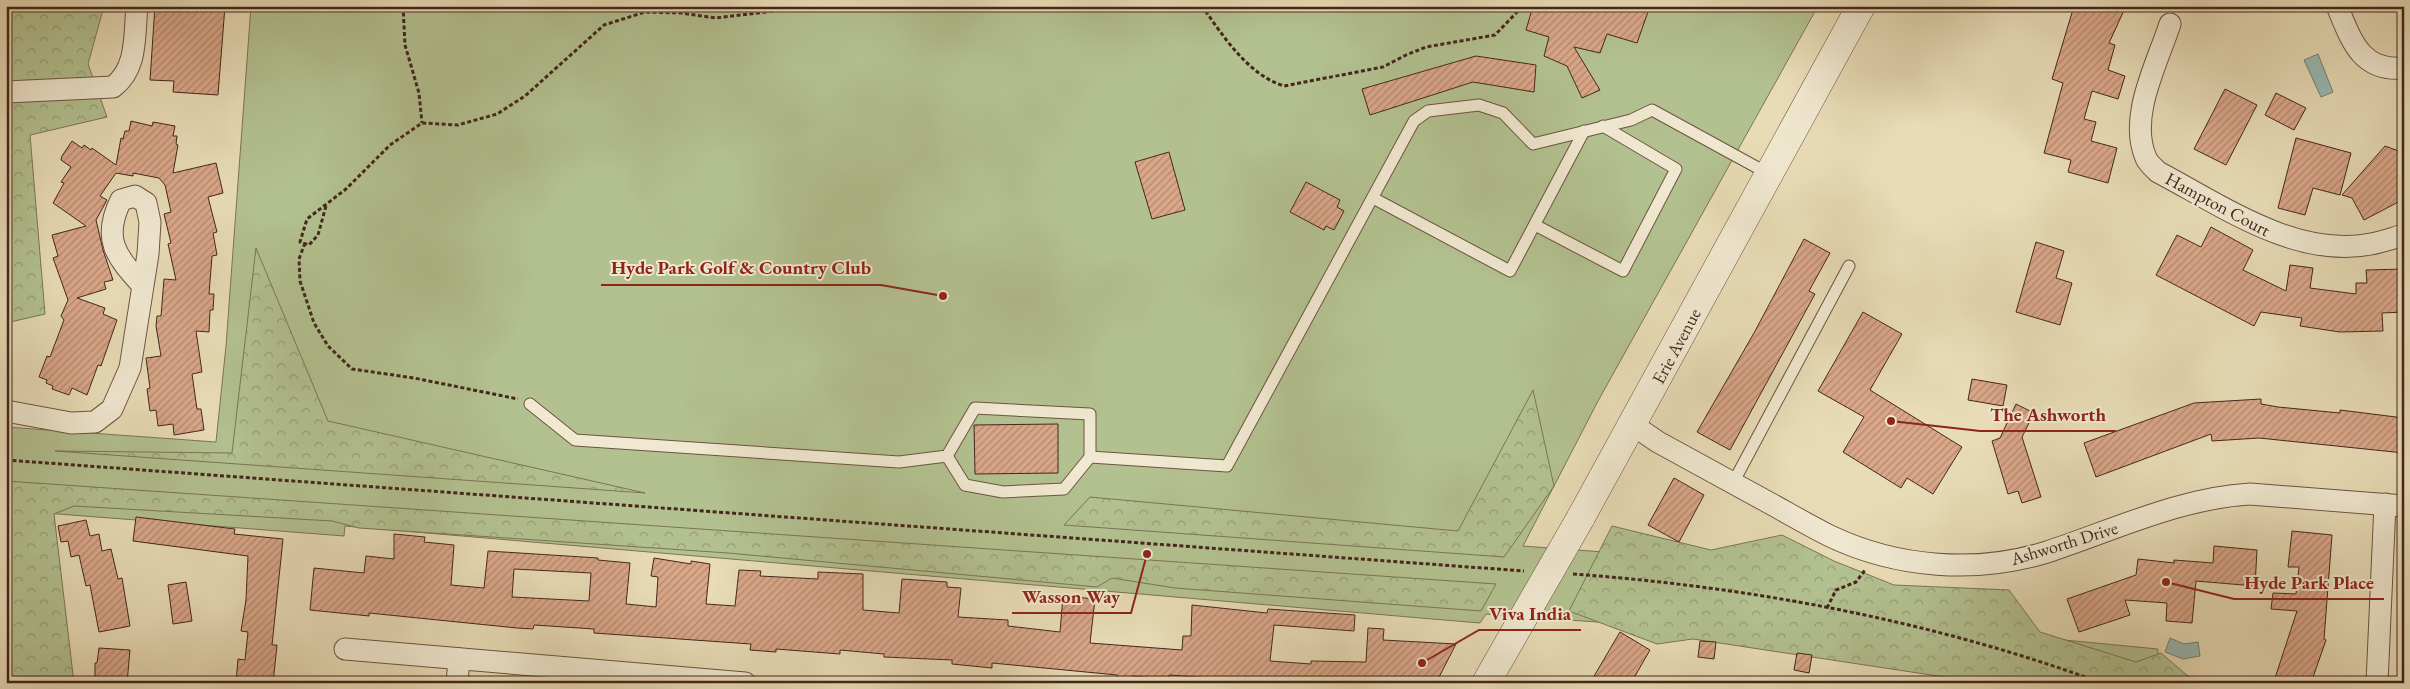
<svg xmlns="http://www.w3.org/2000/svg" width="2410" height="689" font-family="'EB Garamond',serif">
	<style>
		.green { fill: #b3c190; stroke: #7c7456 }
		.forest { fill: url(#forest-crowns); stroke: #7c7456 }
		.water { fill: #98bab4; stroke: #767f77 }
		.building { fill: url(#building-hatch); stroke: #44261c; fill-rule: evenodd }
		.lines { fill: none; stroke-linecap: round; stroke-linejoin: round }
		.service-casing { stroke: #6d5442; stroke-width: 13 }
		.minor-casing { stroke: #6d5442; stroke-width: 23 }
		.tertiary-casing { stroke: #6d5442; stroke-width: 29 }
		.path { stroke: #44261c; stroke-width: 3; stroke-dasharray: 4 2.5; stroke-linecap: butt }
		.service { stroke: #f0e8d0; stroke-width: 11 }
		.minor { stroke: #f0e8d0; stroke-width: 21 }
		.tertiary { stroke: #f0e8d0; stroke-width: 28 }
		.tertiary-bridge-casing { stroke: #6d5442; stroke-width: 29; stroke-linecap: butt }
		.tertiary-bridge { stroke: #f0e8d0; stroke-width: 28 }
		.labels { text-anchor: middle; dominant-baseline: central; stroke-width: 4; stroke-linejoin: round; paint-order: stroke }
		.street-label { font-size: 18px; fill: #44261c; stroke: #f0e8d0 }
		.leader { fill: none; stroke: #8f2418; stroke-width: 2 }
		.callout-dot { fill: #8f2418; stroke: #f0e8d0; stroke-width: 2 }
		.callout-label { font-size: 19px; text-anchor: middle; font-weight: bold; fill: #8f2418; stroke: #f0e8d0; stroke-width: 4; stroke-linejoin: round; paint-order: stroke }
	</style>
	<defs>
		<pattern id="forest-crowns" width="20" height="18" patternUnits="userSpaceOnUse" patternTransform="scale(1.25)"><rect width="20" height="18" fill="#b3c190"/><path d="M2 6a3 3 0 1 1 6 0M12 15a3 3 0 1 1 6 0" fill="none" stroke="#939d75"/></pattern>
		<pattern id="building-hatch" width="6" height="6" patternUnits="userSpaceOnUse" patternTransform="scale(1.25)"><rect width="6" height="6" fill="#daa789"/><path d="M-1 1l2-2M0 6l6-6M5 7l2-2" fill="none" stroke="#b2886f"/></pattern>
	</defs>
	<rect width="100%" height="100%" fill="#e8dcb6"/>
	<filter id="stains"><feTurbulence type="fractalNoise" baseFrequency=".004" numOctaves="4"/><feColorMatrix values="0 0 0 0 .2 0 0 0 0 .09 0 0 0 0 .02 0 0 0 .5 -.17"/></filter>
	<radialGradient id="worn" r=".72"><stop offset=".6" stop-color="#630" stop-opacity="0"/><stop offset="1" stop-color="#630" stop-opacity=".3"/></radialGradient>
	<!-- green -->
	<polygon class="green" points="251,6 1818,6 1598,401 1523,546 1658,556 2064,640 2158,649 2158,663 2205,683 1978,683 1961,678 1652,626 1486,614 1480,623 1456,621 345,526 344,536 6,510 6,427 216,442 226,346"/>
	<!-- forest -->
	<g class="forest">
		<polygon points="6,6 104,6 88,64 107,117 30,135 45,314 6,323"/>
		<polygon points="256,248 328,421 645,493 55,451 232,453"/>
		<polygon points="1533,390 1554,486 1504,557 1064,525 1090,497 1458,531"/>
		<polygon points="6,481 1496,584 1481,611 1175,588 1112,578 1097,587 728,553 359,528 332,521 74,506 54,514 74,683 6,683"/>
		<polygon points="1612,526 1711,550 1782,535 1834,561 1894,585 2009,590 2040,632 2136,662 2161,653 2196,683 1984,683 1693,639 1657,644 1569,611"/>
	</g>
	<!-- water -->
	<g class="water">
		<polygon points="2318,54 2333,92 2321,97 2304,60"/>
		<polygon points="2170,638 2184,644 2198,642 2200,656 2183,659 2165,652"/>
	</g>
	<!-- building -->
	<g class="building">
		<polygon points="155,6 225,6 218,95 173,92 174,81 150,80"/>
		<polygon points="1533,6 1650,6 1637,43 1607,34 1600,53 1574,47 1600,90 1582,98 1567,66 1544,56 1549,37 1526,30"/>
		<polygon points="2074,6 2126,6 2109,43 2115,45 2108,70 2125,76 2118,99 2092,91 2084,119 2096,122 2091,141 2117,148 2108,183 2068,172 2071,160 2044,153 2063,83 2052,79"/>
		<polygon points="1476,56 1536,65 1534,92 1473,82 1370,115 1362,89"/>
		<polygon points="2225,89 2257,105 2226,165 2194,149"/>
		<polygon points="2276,93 2306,108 2294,130 2265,115"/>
		<polygon points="131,121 152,126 153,122 175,126 173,136 177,136 176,144 178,145 173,173 216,163 223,193 208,197 217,232 213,233 217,255 212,256 209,294 214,294 213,310 210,310 209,332 196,331 202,372 192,374 197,409 201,409 204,430 174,435 173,424 158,426 156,410 150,411 147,389 150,388 146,358 161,356 156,326 157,316 161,316 164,279 176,280 168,244 171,243 164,214 171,212 165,185 159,178 133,173 133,176 116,173 100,196 107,200 96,220 103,250 113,280 104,282 106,289 77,298 105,308 103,314 117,320 101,366 98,365 87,395 72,388 69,395 52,389 53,386 46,383 47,380 39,377 47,356 50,357 64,320 61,316 68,300 53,258 58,256 52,235 86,226 53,203 64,183 61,182 71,167 61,160 62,156 72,141 82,148 84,145 91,150 92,148 116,165 121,138 123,139 125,131 129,131"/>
		<polygon points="2296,138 2351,153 2340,195 2313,188 2305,215 2278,208"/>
		<polygon points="2385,146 2404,153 2404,199 2364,220 2352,198 2342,195"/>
		<polygon points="1169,152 1185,210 1152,219 1135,162"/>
		<polygon points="1306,182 1340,200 1337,207 1344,211 1334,230 1326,226 1324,230 1290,212"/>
		<polygon points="2211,227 2253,250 2243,270 2286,291 2290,265 2313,268 2310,288 2356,294 2356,283 2367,283 2366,270 2404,269 2404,312 2382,313 2383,331 2340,332 2300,326 2302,318 2261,312 2254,326 2156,275 2177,235 2201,247"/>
		<polygon points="1804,239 1830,253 1809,291 1815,294 1730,450 1697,432 1754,333"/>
		<polygon points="2036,242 2064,251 2056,278 2072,283 2060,325 2016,312"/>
		<polygon points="1863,312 1902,334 1870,390 1962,447 1933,494 1907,478 1901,488 1843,452 1864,417 1818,391"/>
		<polygon points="1972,379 2007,385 2003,406 1968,400"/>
		<polygon points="2261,399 2261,404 2278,407 2340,413 2340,410 2404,418 2404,453 2259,438 2212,441 2211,434 2096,477 2084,443 2194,403"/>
		<polygon points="2016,404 2034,413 2022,437 2041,497 2022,503 2018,491 2008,494 1992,441 2000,438"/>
		<polygon points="1058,424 1058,473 975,474 974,425"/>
		<polygon points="1674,478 1704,495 1679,542 1648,525"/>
		<polygon points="136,517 235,529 234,534 283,539 272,645 277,645 273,683 236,683 238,659 245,660 248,632 241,631 246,600 248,556 133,541"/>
		<polygon points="86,520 90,536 99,534 102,551 111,549 118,579 122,578 130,626 99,632 90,585 86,586 79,555 71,557 68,541 61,542 58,526"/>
		<polygon points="2292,531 2332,535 2324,639 2326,640 2311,683 2288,683 2275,678 2297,611 2271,609 2273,593 2296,594 2299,567 2288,567"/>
		<path d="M394,534L425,537L424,542L454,545L451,585L484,588L488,551L598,558V560L630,563L626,604L656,607L658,577L651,576L654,558L691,564V561L710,564L706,604L735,606L739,570L761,571L760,576L818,579V572L863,574V610L899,613L902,579L947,582V587L961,588L958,617L1008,620V626L1060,632L1063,596L1095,599L1090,643L1182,650L1183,636H1191L1192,605L1267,613L1268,609L1355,615L1354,631L1274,625L1270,661L1311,664V661L1366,662L1368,628L1384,629L1383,640L1456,644L1436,683H1211L1212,678L1169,675V679L1133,676V680H1117V675L992,663V668L952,664V660L884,657V654L840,650V654L776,649V652L750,650L751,644L594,633V629L534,625L533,629L517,628L369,613V616L310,610L314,568L364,573L366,556L394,559ZM514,569L591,573L589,601L512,597Z"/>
		<polygon points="2214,546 2257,550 2255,586 2196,581 2192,623 2166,621 2167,603 2125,600 2130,615 2079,632 2067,599 2136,575 2138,559 2174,563 2174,560 2213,563"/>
		<polygon points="186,582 192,621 173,624 168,585"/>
		<polygon points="1620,632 1650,650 1631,683 1590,683"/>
		<polygon points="1700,641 1716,642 1714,659 1698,657"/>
		<polygon points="99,648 130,650 127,683 95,683 95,663 97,663"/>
		<polygon points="1797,653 1812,655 1809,673 1794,670"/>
	</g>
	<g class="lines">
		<defs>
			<g id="service">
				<polyline points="1373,198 1510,271 1584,131"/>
				<polyline points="1535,225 1623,271 1676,169 1603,126"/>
				<polyline points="530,404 575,440 899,462 947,456 975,408 1090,414 1090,457 1227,466 1414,121 1428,111 1479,105 1503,113 1533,144 1631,120 1652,110 1769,174"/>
				<polyline points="947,456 965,485 1003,492 1064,489 1090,457"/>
				<polyline points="1733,483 1849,266"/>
			</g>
			<g id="minor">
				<path d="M2337,6C2351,39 2360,72 2404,68"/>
				<path d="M2170,24C2157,64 2128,117 2146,158C2148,163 2154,168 2158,172C2221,205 2296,259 2371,244C2382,242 2393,238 2404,235"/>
				<path d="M6,92L113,87C138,68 134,36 137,6"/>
				<path d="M6,411L71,423L95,422L112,409L130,368L148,254L150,222L146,203L135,196L121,200C101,240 117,257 143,286"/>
				<path d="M1633,425L1658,442C1693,461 1729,481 1764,500C1786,512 1808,525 1830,536C1897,568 1977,574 2047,552C2114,530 2180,498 2250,494L2404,506"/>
				<polyline points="345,649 745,683"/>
				<polyline points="457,683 459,659"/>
				<polyline points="2377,683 2385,504"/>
			</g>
			<g id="tertiary">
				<polyline points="1580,519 1861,6"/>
				<polyline points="1486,683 1519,625"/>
			</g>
		</defs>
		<!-- service casing -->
		<use href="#service" class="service-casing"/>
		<!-- minor casing -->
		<use href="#minor" class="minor-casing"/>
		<!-- tertiary casing -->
		<use href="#tertiary" class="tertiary-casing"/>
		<!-- path -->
		<g class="path">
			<polyline points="403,6 405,45 419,93 422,123"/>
			<polyline points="677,6 687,13"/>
			<path d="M1202,6C1223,36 1248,75 1284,86L1383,67L1406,55L1426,47L1495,35L1519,10L1520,6"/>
			<polyline points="326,206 318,235 309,245 300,242 307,219 346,189 390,145 422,123 458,125 497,114 525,96 604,25 645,12 681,13 716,18 815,6"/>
			<polyline points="305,243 299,259 300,281 314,323 328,346 352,369 414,378 518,399"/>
			<polyline points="6,460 1524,571"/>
			<path d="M1573,574C1752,587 1933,621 2102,683"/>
			<polyline points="1827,608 1836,590 1856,582 1865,570"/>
		</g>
		<!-- service -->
		<use href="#service" class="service"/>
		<!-- minor -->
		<use href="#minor" class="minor"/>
		<!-- tertiary -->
		<use href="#tertiary" class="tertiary"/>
		<defs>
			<polyline id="tertiary-bridge" points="1519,625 1580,519"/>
		</defs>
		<!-- tertiary-bridge casing -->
		<use href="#tertiary-bridge" class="tertiary-bridge-casing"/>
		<!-- tertiary-bridge -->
		<use href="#tertiary-bridge" class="tertiary-bridge"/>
	</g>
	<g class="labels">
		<!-- street labels -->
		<g class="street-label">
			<text transform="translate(2218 204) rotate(28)">Hampton Court</text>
			<text transform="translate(1676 346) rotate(-62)">Erie Avenue</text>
			<text transform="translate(2064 543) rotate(-17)">Ashworth Drive</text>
		</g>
	</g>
	<!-- callouts -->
	<path class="leader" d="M943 296L881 285H601M1891 421L1980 431H2116M2166 582L2234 599H2384M1147 554L1131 613H1012M1422 663L1479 630H1581"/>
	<g class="callout-dot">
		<circle cx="943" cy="296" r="5"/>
		<circle cx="1891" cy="421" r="5"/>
		<circle cx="2166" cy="582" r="5"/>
		<circle cx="1147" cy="554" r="5"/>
		<circle cx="1422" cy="663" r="5"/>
	</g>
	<g class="callout-label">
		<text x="741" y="274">Hyde Park Golf &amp; Country Club</text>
		<text x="2048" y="421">The Ashworth</text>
		<text x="2309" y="589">Hyde Park Place</text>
		<text x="1071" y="603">Wasson Way</text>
		<text x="1530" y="620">Viva India</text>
	</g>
	<!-- margin -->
	<rect width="2410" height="689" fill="none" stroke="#e8dcb6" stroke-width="25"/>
	<rect x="8" y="8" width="2395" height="674" fill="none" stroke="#44261c" stroke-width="2.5"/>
	<rect x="12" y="12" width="2385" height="664" fill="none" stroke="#44261c"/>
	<rect width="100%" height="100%" filter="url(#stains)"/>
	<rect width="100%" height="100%" fill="url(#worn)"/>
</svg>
